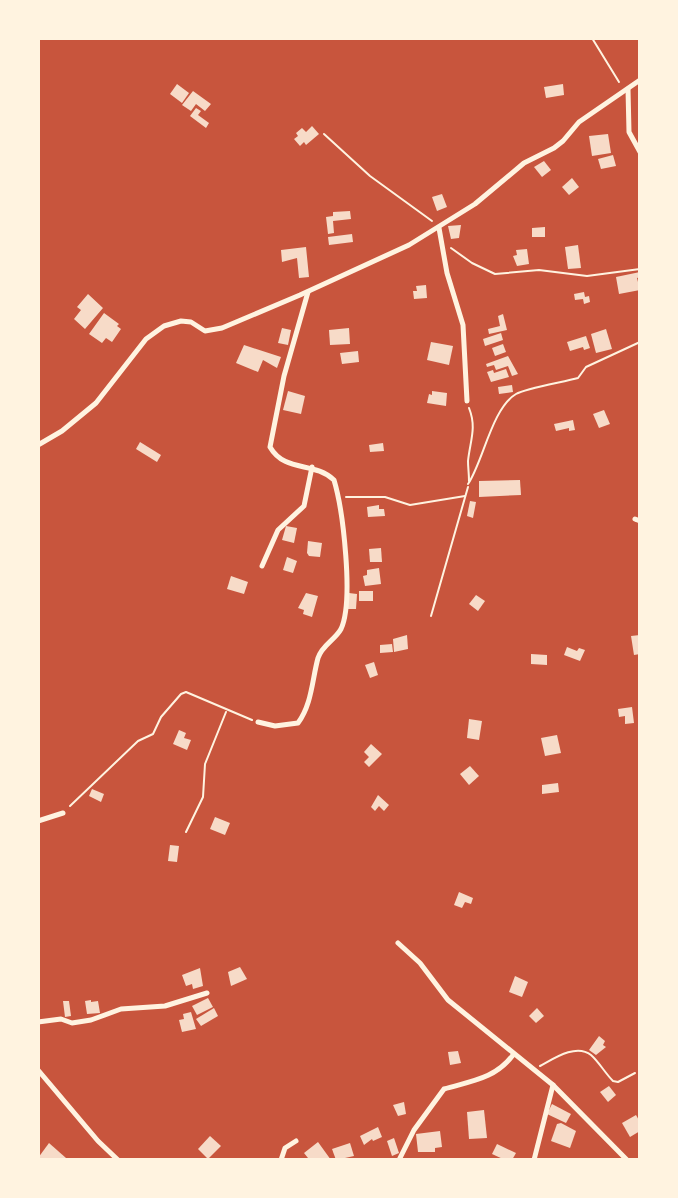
<svg xmlns="http://www.w3.org/2000/svg" width="678" height="1198" font-family="Ubuntu,sans-serif">
	<style>
		.building { fill: #f7dbc8 }
		.lines { fill: none; stroke-linecap: round; stroke-linejoin: round }
		.path { stroke: #fff3e0; stroke-width: 2 }
		.minor { stroke: #fff3e0; stroke-width: 5 }
	</style>
	<rect width="100%" height="100%" fill="#c8553d"/>
	<!-- building -->
	<g class="building">
		<polygon points="177,84 189,93 182,103 170,94"/>
		<polygon points="563,84 564,95 546,98 544,87"/>
		<polygon points="193,91 211,104 205,111 196,104 191,111 182,105"/>
		<polygon points="196,108 201,111 198,115 209,123 206,128 190,116"/>
		<polygon points="312,126 319,134 306,145 304,142 300,146 294,139 298,136 296,133 302,128 306,132"/>
		<polygon points="608,134 611,153 592,156 589,136"/>
		<polygon points="613,155 616,166 601,169 598,159"/>
		<polygon points="544,161 551,170 542,177 534,167"/>
		<polygon points="572,178 579,187 569,195 562,187"/>
		<polygon points="442,194 447,207 437,211 432,197"/>
		<polygon points="350,211 351,219 333,221 334,233 328,234 326,217 333,216 333,212"/>
		<polygon points="461,225 459,238 451,239 448,226"/>
		<polygon points="545,227 545,237 532,237 532,228"/>
		<polygon points="352,234 353,242 329,245 328,237"/>
		<polygon points="578,245 581,268 568,269 565,247"/>
		<polygon points="306,247 309,277 299,278 297,258 282,262 281,250"/>
		<polygon points="527,249 529,264 517,266 513,256 517,255 516,250"/>
		<polygon points="640,272 640,277 637,278 640,290 619,294 616,277"/>
		<polygon points="426,285 427,298 414,299 413,291 417,291 416,286"/>
		<polygon points="584,292 585,297 589,296 590,302 584,304 583,299 575,300 574,294"/>
		<polygon points="88,294 103,308 85,329 74,319 81,310 77,307"/>
		<polygon points="104,313 119,324 117,326 121,329 112,342 106,338 102,343 89,334"/>
		<polygon points="503,314 507,330 489,334 488,329 500,326 498,316"/>
		<polygon points="282,328 291,330 288,345 278,343"/>
		<polygon points="349,328 350,344 330,345 329,330"/>
		<polygon points="606,329 612,349 596,353 591,334"/>
		<polygon points="501,333 503,340 485,346 483,339"/>
		<polygon points="586,336 590,348 584,350 583,347 570,351 567,342"/>
		<polygon points="431,342 453,346 449,365 427,360"/>
		<polygon points="503,344 506,352 495,356 492,348"/>
		<polygon points="244,345 281,357 277,368 263,360 258,372 236,363"/>
		<polygon points="358,351 359,362 342,364 340,353"/>
		<polygon points="508,356 518,374 512,376 508,366 496,370 494,365 487,367 486,364"/>
		<polygon points="506,369 509,377 491,382 487,372 493,370 494,373"/>
		<polygon points="512,385 513,392 499,394 498,387"/>
		<polygon points="288,391 305,396 301,414 283,410"/>
		<polygon points="432,391 447,393 446,406 427,403 429,394 432,395"/>
		<polygon points="604,410 610,424 599,428 593,414"/>
		<polygon points="573,420 575,430 569,431 569,428 556,431 554,424"/>
		<polygon points="140,442 161,455 157,462 136,449"/>
		<polygon points="383,443 384,451 370,452 369,445"/>
		<polygon points="520,480 521,495 479,497 479,481"/>
		<polygon points="470,501 476,502 473,518 467,516"/>
		<polygon points="379,505 379,509 384,509 385,516 368,517 367,507"/>
		<polygon points="286,526 297,528 294,543 282,540"/>
		<polygon points="308,541 322,543 320,557 309,556 307,553"/>
		<polygon points="381,548 382,562 370,562 369,549"/>
		<polygon points="287,557 297,561 293,573 283,570"/>
		<polygon points="379,568 381,584 365,586 363,576 367,575 367,570"/>
		<polygon points="231,576 248,582 244,594 227,589"/>
		<rect x="359" y="591" width="14" height="10"/>
		<polygon points="306,593 318,596 312,617 303,614 304,610 298,608"/>
		<polygon points="349,593 357,594 356,609 347,609"/>
		<polygon points="476,595 485,601 478,611 469,604"/>
		<polygon points="407,635 408,649 394,652 393,639"/>
		<polygon points="640,635 640,654 634,655 631,636"/>
		<polygon points="392,644 393,652 380,653 380,645"/>
		<polygon points="567,647 577,651 579,648 585,650 580,661 564,655"/>
		<polygon points="531,654 547,655 547,665 531,664"/>
		<polygon points="374,662 378,675 370,678 365,665"/>
		<polygon points="632,707 634,723 625,724 625,716 619,717 618,709"/>
		<polygon points="469,719 482,721 479,740 467,738"/>
		<polygon points="179,730 186,733 184,738 191,740 187,750 173,744"/>
		<polygon points="557,735 561,753 545,756 541,738"/>
		<polygon points="371,744 382,754 369,767 364,762 369,757 364,752"/>
		<polygon points="470,766 479,776 469,785 460,774"/>
		<polygon points="558,783 559,792 542,794 542,785"/>
		<polygon points="92,789 104,794 101,802 89,796"/>
		<polygon points="378,795 389,805 384,811 379,806 375,811 371,807"/>
		<polygon points="215,817 230,823 225,835 210,829"/>
		<polygon points="170,845 179,846 177,862 168,861"/>
		<polygon points="459,892 473,898 471,904 465,902 462,908 454,905"/>
		<polygon points="240,967 247,979 231,986 228,972"/>
		<polygon points="200,968 203,986 193,989 192,984 186,986 182,975"/>
		<polygon points="515,976 528,982 522,997 509,992"/>
		<polygon points="208,998 213,1007 197,1015 192,1006"/>
		<polygon points="91,1000 91,1002 98,1001 100,1013 87,1014 85,1001"/>
		<polygon points="63,1001 69,1001 71,1016 65,1017"/>
		<polygon points="214,1008 218,1016 201,1026 196,1019"/>
		<polygon points="537,1008 544,1016 536,1023 529,1016"/>
		<polygon points="191,1012 196,1029 182,1032 179,1020 184,1019 183,1014"/>
		<polygon points="599,1036 605,1041 603,1045 606,1047 596,1055 589,1050"/>
		<polygon points="458,1051 461,1063 450,1065 448,1052"/>
		<polygon points="609,1086 616,1095 608,1102 600,1092"/>
		<polygon points="404,1102 406,1114 398,1116 393,1105"/>
		<polygon points="552,1104 571,1114 566,1123 547,1114"/>
		<polygon points="484,1110 487,1138 469,1139 467,1112"/>
		<polygon points="636,1115 640,1122 640,1131 630,1137 622,1123"/>
		<polygon points="561,1123 576,1131 570,1148 551,1141 557,1124"/>
		<polygon points="378,1127 382,1137 373,1141 372,1139 364,1145 360,1136"/>
		<polygon points="440,1131 442,1147 435,1148 435,1152 418,1152 416,1134"/>
		<polygon points="210,1136 221,1146 208,1159 198,1149"/>
		<polygon points="394,1138 399,1153 392,1156 387,1141"/>
		<polygon points="318,1142 331,1160 305,1160 308,1158 304,1153"/>
		<polygon points="49,1143 66,1158 64,1160 41,1160 38,1158"/>
		<polygon points="350,1143 354,1156 336,1160 332,1149"/>
		<polygon points="497,1144 516,1153 512,1160 505,1160 492,1154"/>
	</g>
	<g class="lines">
		<!-- path -->
		<g class="path">
			<polyline points="592,38 619,82"/>
			<polyline points="324,134 370,176 432,221"/>
			<polyline points="451,248 472,263 495,274 539,270 587,276 640,269"/>
			<path d="M469,481C469,474 468,467 468,461C470,441 477,428 469,408"/>
			<path d="M468,484C483,462 492,408 516,394C526,388 564,382 578,378L586,367L640,342"/>
			<polyline points="346,497 385,497 410,505 465,496"/>
			<polyline points="431,616 468,487"/>
			<polyline points="70,806 138,741 153,734 161,717 181,694 186,692 252,720"/>
			<polyline points="186,832 203,797 205,764 226,712"/>
			<path d="M540,1066C553,1059 576,1043 591,1055C599,1062 605,1073 613,1081L618,1082L635,1073"/>
		</g>
		<!-- minor -->
		<g class="minor">
			<polyline points="628,89 629,132 640,152"/>
			<polyline points="439,228 447,273 463,325 467,401"/>
			<polyline points="38,445 62,431 96,403 146,339 164,326 181,321 191,322 205,331 222,328 300,295 409,245 475,204 524,163 554,148 563,141 579,122 640,80"/>
			<polyline points="635,519 640,521"/>
			<polyline points="262,566 278,530 304,506 312,467"/>
			<path d="M258,722L275,726L298,723C312,704 312,680 318,658C322,645 335,640 341,629C354,601 343,510 334,480C314,461 285,473 270,447L284,376L308,292"/>
			<polyline points="38,821 63,813"/>
			<polyline points="398,943 420,963 448,1000 553,1085 627,1160"/>
			<polyline points="38,1022 61,1019 72,1023 91,1020 121,1009 165,1006 207,993"/>
			<polyline points="38,1070 98,1141 118,1160"/>
			<polyline points="281,1160 285,1148 296,1141"/>
			<path d="M399,1160L414,1130L444,1089C471,1081 495,1079 513,1055"/>
			<polyline points="534,1160 553,1085"/>
		</g>
	</g>
	<!-- border -->
	<rect width="678" height="1198" fill="none" stroke="#fff3e0" stroke-width="80"/>
</svg>
